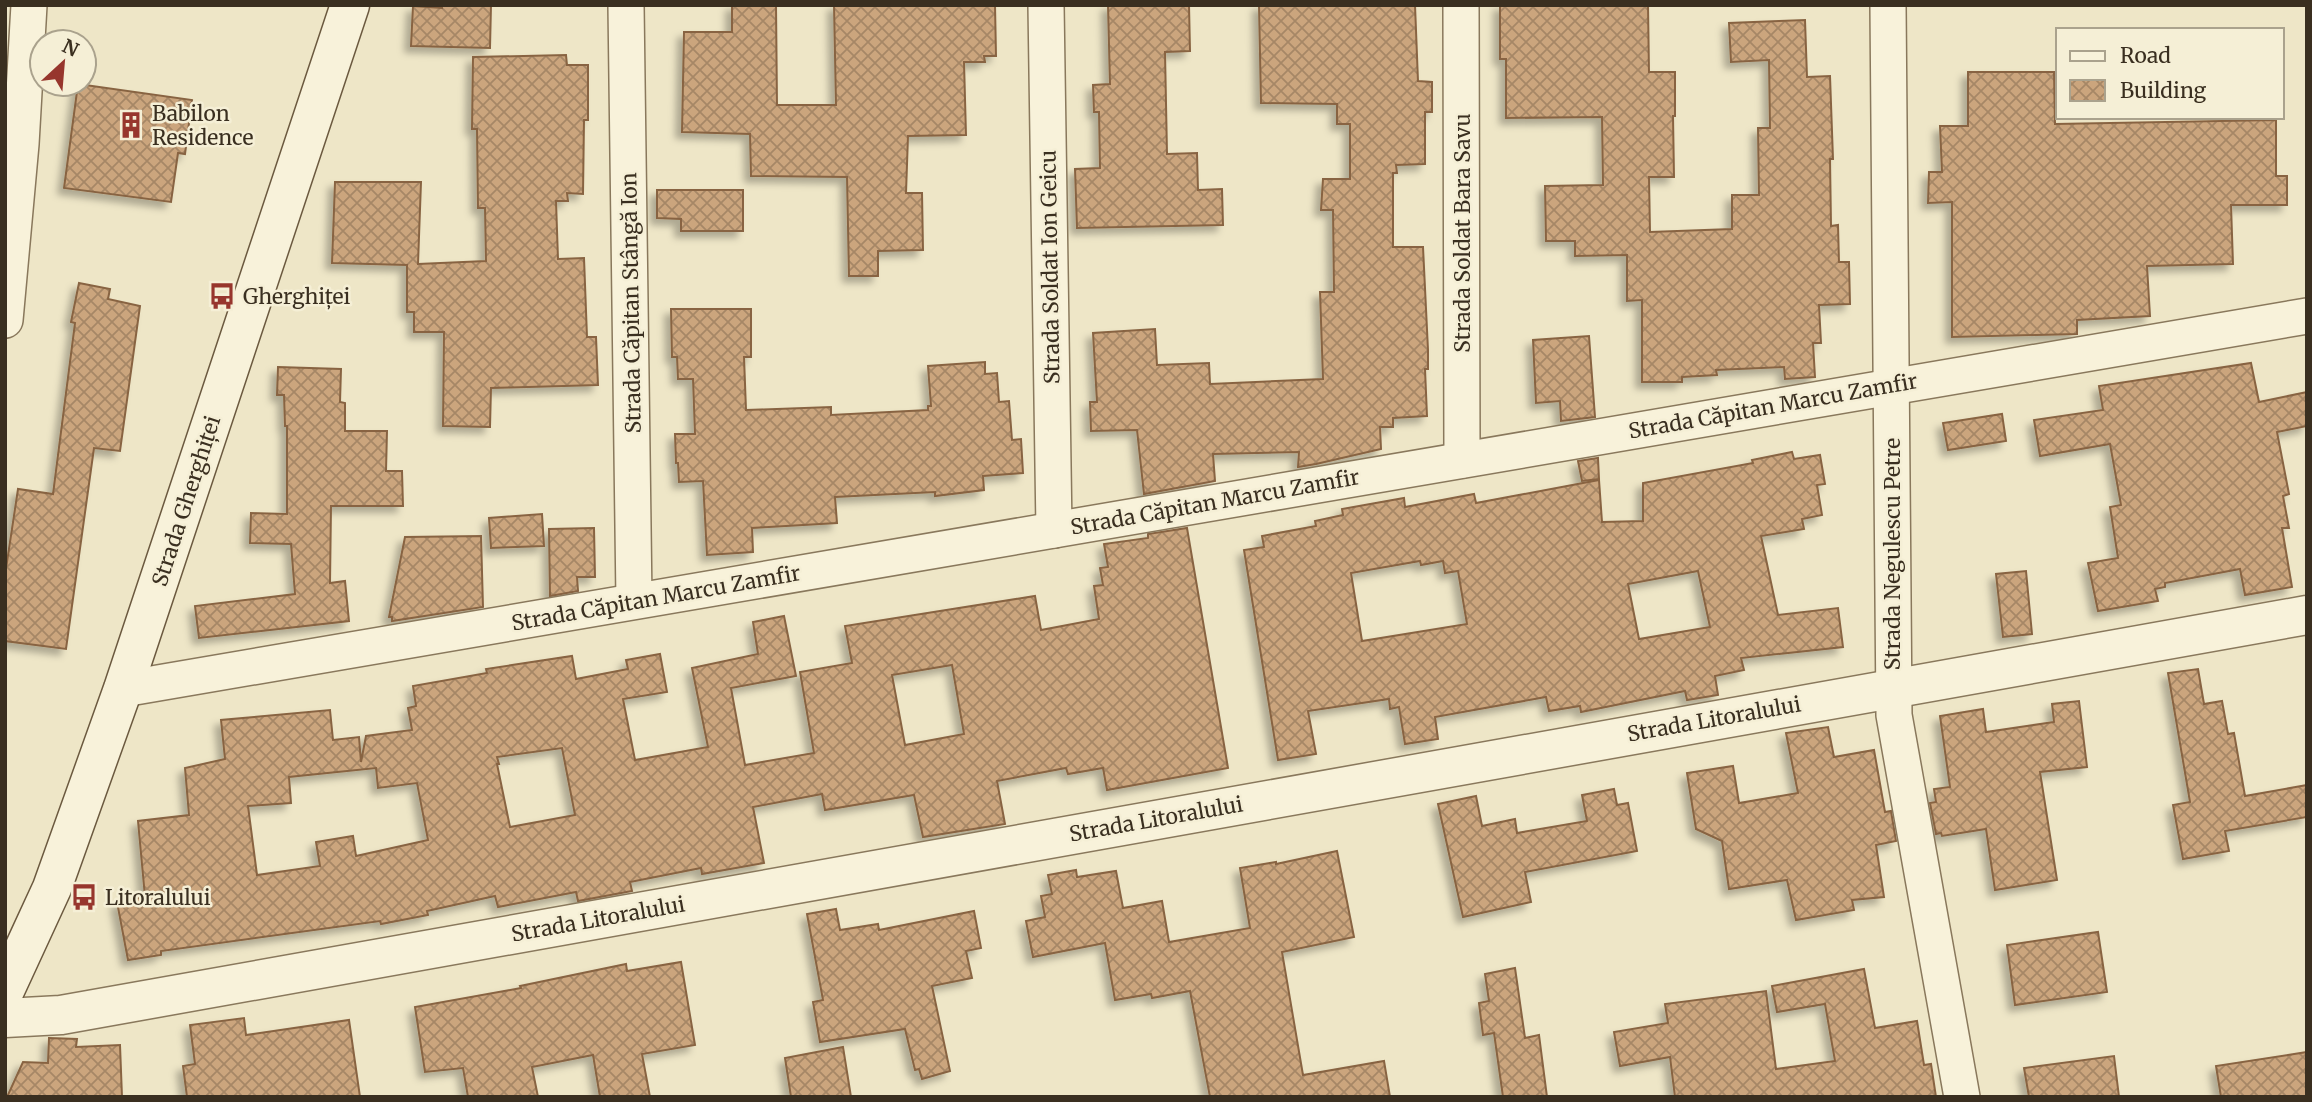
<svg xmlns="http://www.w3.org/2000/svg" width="2312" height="1102" font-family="Merriweather,serif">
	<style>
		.building { fill: url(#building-cross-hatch); stroke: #886442; stroke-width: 2; fill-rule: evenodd; filter: url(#shadow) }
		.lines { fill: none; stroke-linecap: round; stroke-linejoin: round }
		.minor-casing { stroke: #89785c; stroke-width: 38 }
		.tertiary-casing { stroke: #89785c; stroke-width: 41 }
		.secondary-casing { stroke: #6b593f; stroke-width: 41 }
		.minor { stroke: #f8f2da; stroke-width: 35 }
		.tertiary { stroke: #f8f2da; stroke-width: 38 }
		.secondary { stroke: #f8f2da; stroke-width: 38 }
		.labels { text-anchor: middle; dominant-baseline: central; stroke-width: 5; stroke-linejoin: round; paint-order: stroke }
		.poi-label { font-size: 21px; fill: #3a2f20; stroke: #f5efd6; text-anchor: start }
		.street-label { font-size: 21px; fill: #3a2f20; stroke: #f5efd6 }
	</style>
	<defs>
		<pattern id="building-cross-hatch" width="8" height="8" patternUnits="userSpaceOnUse" patternTransform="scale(1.75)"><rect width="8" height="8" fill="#cba57d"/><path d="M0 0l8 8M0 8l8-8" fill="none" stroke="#a68766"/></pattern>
		<filter id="shadow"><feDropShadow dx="-6" dy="6" stdDeviation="3.5" flood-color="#0004"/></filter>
	</defs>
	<rect width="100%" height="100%" fill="#eee6c7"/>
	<!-- building -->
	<g class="building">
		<polygon points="442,5 491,5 490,48 411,46 413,6 442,8"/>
		<polygon points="732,5 776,5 777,105 836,105 834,5 995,5 996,56 984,56 985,62 964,62 966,135 908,136 906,193 922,193 923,250 878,251 878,276 849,276 847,177 751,176 750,134 682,132 684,32 732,32"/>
		<polygon points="1108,5 1189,5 1190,51 1165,52 1167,154 1197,153 1198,190 1222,189 1223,225 1077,228 1075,169 1100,168 1099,112 1094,112 1093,85 1110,84"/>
		<polygon points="1259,5 1415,5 1418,81 1432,82 1432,112 1425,112 1425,164 1396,165 1397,173 1393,173 1393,247 1423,247 1428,350 1428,369 1425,369 1427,416 1393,418 1393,427 1380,427 1381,449 1316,464 1298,467 1299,452 1213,454 1215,481 1144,494 1137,430 1091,431 1090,402 1097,402 1093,333 1155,329 1157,365 1209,363 1210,384 1323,379 1320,292 1334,292 1333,210 1321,210 1323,179 1350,179 1350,124 1337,124 1337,104 1261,103"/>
		<polygon points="1500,5 1648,5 1649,72 1675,72 1675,116 1673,116 1674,177 1649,177 1650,232 1732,229 1732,195 1759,195 1758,128 1770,128 1769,60 1731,62 1729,23 1805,20 1807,77 1830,76 1833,159 1830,159 1831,226 1838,225 1839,262 1849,262 1850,304 1819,305 1821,343 1813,343 1815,377 1785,379 1784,367 1716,370 1717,375 1682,377 1682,382 1642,382 1642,300 1627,301 1627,255 1575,256 1575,241 1546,241 1545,186 1603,185 1602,117 1506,118 1506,59 1500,59"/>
		<polygon points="566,55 567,65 588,65 588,120 584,120 583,194 567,193 568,201 556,201 558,259 584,258 587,337 596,337 598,385 491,388 490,427 443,426 444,332 414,332 414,312 407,312 407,265 332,263 335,182 421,182 418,264 486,261 485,208 478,208 477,129 472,129 473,57"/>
		<polygon points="1968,72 2054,72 2055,124 2276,120 2276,176 2287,176 2287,205 2231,205 2233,264 2147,266 2150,316 2077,320 2077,334 1952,337 1952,202 1928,203 1929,172 1942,172 1940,126 1968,126"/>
		<polygon points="78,84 192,100 185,154 178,153 171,202 64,188"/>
		<polygon points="657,190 743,190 743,231 681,231 681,219 657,218"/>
		<polygon points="79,283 110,289 108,299 140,306 120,451 94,448 66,649 5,641 5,575 18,489 53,494 75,323 71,322"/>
		<polygon points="671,309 751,309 751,357 744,357 746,410 831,407 831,415 928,410 928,406 931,406 928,366 985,362 985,374 997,373 999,402 1009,401 1012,440 1021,439 1023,473 983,476 984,490 935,496 935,492 835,497 837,523 752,528 753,552 707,555 703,481 679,482 678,463 676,463 675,434 695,434 693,379 678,379 677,357 672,357"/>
		<polygon points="1589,336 1595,417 1561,421 1560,401 1536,403 1533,340"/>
		<polygon points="2251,363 2259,402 2307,392 2307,426 2277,432 2289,494 2283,496 2289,528 2282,528 2292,587 2245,595 2240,569 2165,583 2165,587 2155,589 2158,601 2098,611 2088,563 2118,558 2110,507 2121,505 2110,444 2040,456 2034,420 2103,410 2099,386"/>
		<polygon points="278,367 341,369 340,402 345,403 345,431 387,431 386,471 402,471 403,506 331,506 330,583 345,581 349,621 199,638 195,606 295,594 291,544 250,543 251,513 287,514 287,426 285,426 284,395 277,395"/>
		<polygon points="2002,414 2006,441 1948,450 1943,423"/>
		<path d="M1792,452L1794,459L1820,455L1825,484L1817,485L1822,515L1802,519L1804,529L1761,536L1778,615L1838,608L1843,647L1741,658L1744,670L1715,676L1718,695L1687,700L1685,691L1581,712L1580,706L1549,711L1546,697L1435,717L1438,739L1405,744L1399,707L1390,709L1389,699L1308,711L1316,754L1278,760L1244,550L1264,547L1262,536L1316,526L1315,521L1343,515L1342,509L1404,498L1405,507L1474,494L1476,503L1599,480L1602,522L1643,521V483L1753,463L1752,460ZM1420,561L1421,565L1443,561L1445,573L1458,571L1467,624L1362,641L1351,573ZM1698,571L1710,627L1639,639L1628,584Z"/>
		<polygon points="1598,458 1599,479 1582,481 1578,461"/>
		<polygon points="542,514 544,546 491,548 489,518"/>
		<polygon points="594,528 595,577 577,577 578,591 550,596 549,529"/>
		<path d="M1187,528L1228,768L1107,790L1103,768L1068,774L1066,768L997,781L1005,824L923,837L914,795L825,810L822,794L753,807L764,863L702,874L701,868L630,882L632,891L578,901L576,892L498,907L495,896L427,911L428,915L381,924L380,921L161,951V955L128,960L117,902L145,897L138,821L189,815L185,768L225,759L221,720L330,710L333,740L359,737L361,762L366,736L412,730L408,708L416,706L413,686L487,673L486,669L572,656L576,679L628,669L626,660L660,654L667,692L623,699L635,760L708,747L692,668L758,654L753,622L784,616L796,676L731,688L745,765L814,753L800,672L852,663L845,626L1035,596L1041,630L1099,619L1094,586L1103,585L1100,568L1108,567L1104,544L1148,538V534ZM952,665L964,734L905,745L892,675ZM562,748L575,815L510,827L497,764H499L497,757ZM376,768L378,788L417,783L428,840L356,856L353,836L316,842L320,866L257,875L248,806L291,803L289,777Z"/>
		<polygon points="481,536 483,607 392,621 392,617 389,617 405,537"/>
		<polygon points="2026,571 2032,634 2003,637 1996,574"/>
		<polygon points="2198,669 2204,704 2222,701 2228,734 2234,733 2245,796 2307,785 2307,817 2225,831 2229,851 2183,859 2173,805 2190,802 2168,673"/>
		<polygon points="2079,701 2087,767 2040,772 2057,880 1995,890 1986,829 1942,836 1941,833 1936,834 1930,803 1936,802 1934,789 1950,787 1940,716 1983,709 1986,732 2054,722 2052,704"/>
		<polygon points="1828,727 1834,757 1874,750 1885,812 1891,811 1896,841 1876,845 1884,897 1852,900 1854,910 1796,920 1787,880 1729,889 1722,841 1696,829 1687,773 1733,766 1739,803 1798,793 1786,733"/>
		<polygon points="1614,789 1617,805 1628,803 1637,851 1525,872 1531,902 1463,917 1438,804 1476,796 1482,826 1515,819 1517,833 1587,821 1582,795"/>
		<polygon points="1337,851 1354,937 1282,952 1303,1075 1384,1061 1390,1097 1210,1097 1190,991 1152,998 1151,994 1115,1000 1105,943 1033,957 1026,921 1045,917 1041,896 1052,894 1048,875 1076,870 1077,877 1116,871 1123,908 1162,901 1169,942 1250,928 1240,868 1276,862 1276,864"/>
		<polygon points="836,909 840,930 878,924 879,930 974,911 981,948 966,951 972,978 932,986 950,1071 922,1079 919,1069 915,1070 905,1029 820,1042 813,1002 823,1000 807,914"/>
		<polygon points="2098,932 2107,992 2015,1005 2007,945"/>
		<polygon points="681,962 695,1045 642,1054 650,1097 600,1097 593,1055 532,1067 538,1097 468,1097 463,1068 425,1072 415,1007 521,988 520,986 626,964 627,971"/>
		<polygon points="1515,968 1525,1038 1539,1035 1547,1097 1503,1097 1494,1033 1483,1035 1479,1003 1489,1001 1485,974"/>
		<polygon points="1864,969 1875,1028 1917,1021 1924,1065 1931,1064 1936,1097 1675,1097 1670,1057 1620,1066 1614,1032 1668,1023 1665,1004 1766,991 1776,1069 1835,1061 1825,1004 1777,1012 1772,986"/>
		<polygon points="244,1018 246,1035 349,1020 360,1097 187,1097 183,1066 195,1064 190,1025"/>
		<polygon points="49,1038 77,1039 76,1047 120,1045 122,1097 7,1097 23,1062 48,1063"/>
		<polygon points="843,1047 851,1097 791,1097 785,1058"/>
		<polygon points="2307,1052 2307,1097 2221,1097 2216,1066"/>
		<polygon points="2114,1056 2119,1097 2029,1097 2024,1068"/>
	</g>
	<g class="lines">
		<defs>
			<g id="minor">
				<polyline points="626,5 634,601"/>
				<polyline points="1046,5 1054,530"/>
				<polyline points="1461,5 1462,460"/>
				<polyline points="1888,5 1894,715 1962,1097"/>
				<polyline points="5,320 21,144 29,5"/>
				<polyline points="123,689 2307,316"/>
			</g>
			<polyline id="tertiary" points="5,1018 61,1015 2307,615"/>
			<polyline id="secondary" points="5,990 52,888 123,689 350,5"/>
		</defs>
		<!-- minor casing -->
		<use href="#minor" class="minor-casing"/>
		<!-- tertiary casing -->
		<use href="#tertiary" class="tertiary-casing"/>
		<!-- secondary casing -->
		<use href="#secondary" class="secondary-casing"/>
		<!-- minor -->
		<use href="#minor" class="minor"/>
		<!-- tertiary -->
		<use href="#tertiary" class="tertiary"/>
		<!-- secondary -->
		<use href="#secondary" class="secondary"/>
	</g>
	<!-- icons -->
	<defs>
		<symbol id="building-bare" viewBox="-9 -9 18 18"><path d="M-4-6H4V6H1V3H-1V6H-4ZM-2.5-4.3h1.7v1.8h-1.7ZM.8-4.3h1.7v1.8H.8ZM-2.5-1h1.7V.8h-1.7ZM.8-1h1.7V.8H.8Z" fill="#97362d" stroke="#f5efd6" stroke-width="2.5" paint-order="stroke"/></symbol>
		<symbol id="bus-bare" viewBox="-9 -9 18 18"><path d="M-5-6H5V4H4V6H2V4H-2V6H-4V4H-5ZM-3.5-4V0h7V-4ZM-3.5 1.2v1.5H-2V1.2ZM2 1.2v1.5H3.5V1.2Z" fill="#97362d" stroke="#f5efd6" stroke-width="2.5" paint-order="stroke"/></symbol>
	</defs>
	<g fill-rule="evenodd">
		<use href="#building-bare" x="112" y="106" width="38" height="38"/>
		<use href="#bus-bare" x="203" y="277" width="38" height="38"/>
		<use href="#bus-bare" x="65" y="878" width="38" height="38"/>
	</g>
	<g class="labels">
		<!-- poi labels -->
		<g class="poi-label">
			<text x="152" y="113">Babilon<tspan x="152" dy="24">Residence</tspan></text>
			<text x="243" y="296">Gherghiței</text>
			<text x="105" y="897">Litoralului</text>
		</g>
		<!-- street labels -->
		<g class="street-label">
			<text transform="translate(1462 233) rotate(-90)">Strada Soldat Bara Savu</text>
			<text transform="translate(1050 267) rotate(-91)">Strada Soldat Ion Geicu</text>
			<text transform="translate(631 303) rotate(-91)">Strada Căpitan Stângă Ion</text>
			<text transform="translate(1773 406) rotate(-10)">Strada Căpitan Marcu Zamfir</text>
			<text transform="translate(186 501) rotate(-72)">Strada Gherghiței</text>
			<text transform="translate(1215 502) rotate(-10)">Strada Căpitan Marcu Zamfir</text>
			<text transform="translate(1892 554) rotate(-90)">Strada Negulescu Petre</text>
			<text transform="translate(656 598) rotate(-10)">Strada Căpitan Marcu Zamfir</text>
			<text transform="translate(1714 719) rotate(-10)">Strada Litoralului</text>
			<text transform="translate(1156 819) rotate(-10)">Strada Litoralului</text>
			<text transform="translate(598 919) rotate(-10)">Strada Litoralului</text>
		</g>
	</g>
	<!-- border -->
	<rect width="2312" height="1102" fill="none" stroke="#3a2f20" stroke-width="14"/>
	<!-- legend -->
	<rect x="2056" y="28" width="228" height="91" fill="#f5efd6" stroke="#aaa28d" stroke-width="2"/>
	<rect x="2070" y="51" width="35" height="10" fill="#f8f2da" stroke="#aaa28d" stroke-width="2"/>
	<text x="2120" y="63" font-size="21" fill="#3a2f20">Road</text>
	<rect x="2070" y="80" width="35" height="21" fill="url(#building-cross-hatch)" stroke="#aaa28d" stroke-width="2"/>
	<text x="2120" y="98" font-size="21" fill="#3a2f20">Building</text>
	<!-- north arrow -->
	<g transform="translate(63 63) rotate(26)"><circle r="33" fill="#f5efd6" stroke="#aaa28d" stroke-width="2"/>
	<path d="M0-5L12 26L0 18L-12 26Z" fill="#97362d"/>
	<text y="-10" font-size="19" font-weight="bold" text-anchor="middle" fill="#3a2f20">N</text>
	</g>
</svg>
